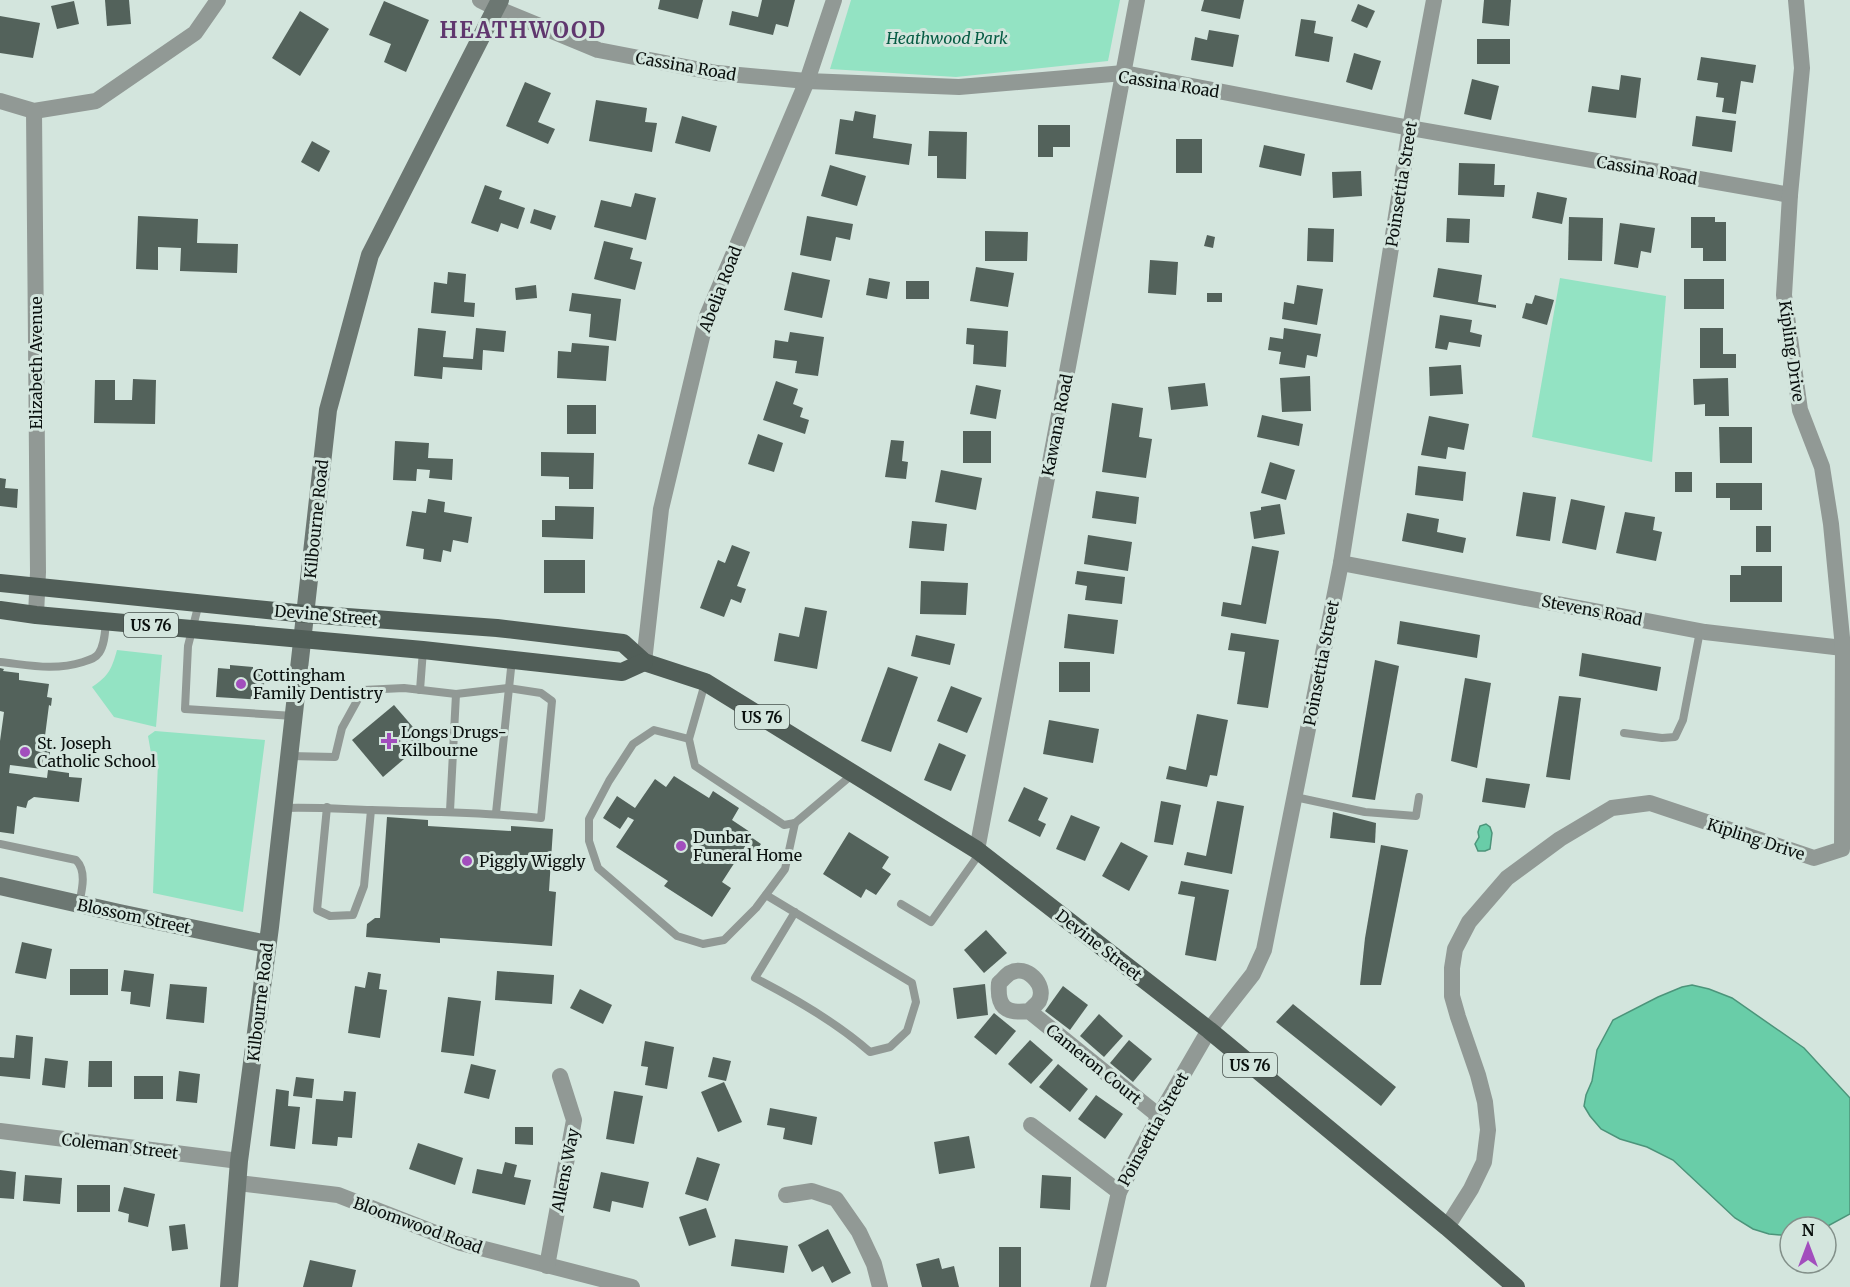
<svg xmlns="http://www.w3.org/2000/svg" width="1850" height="1287" font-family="Merriweather,serif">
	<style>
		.green { fill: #93e3c3 }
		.water { fill: #69cda8; stroke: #4c947a; stroke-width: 1.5 }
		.building { fill: #53625b }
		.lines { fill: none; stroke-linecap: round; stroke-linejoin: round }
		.lane { stroke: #919995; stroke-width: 8 }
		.street { stroke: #919995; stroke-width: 16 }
		.secondary { stroke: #6c7772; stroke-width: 18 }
		.primary { stroke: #515e58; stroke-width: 18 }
		.poi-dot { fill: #a24ebd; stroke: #d3e5dd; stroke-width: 2 }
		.labels { text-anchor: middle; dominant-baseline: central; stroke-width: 6; stroke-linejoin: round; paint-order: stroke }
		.shield { fill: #d3e5dd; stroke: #46504c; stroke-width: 1.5 }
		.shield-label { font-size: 15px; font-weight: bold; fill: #0a100e }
		.park-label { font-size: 16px; font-style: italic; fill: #075c44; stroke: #d3e5dd }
		.street-label { font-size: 16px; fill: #0a100e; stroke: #d3e5dd }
		.poi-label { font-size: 16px; fill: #0a100e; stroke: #d3e5dd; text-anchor: start }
		.district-label { font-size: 22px; font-weight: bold; letter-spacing: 1.5px; fill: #60376e; stroke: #d3e5dd }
	</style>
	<rect width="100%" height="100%" fill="#d3e5dd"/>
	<!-- green -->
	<g class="green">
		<polygon points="851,0 1120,0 1108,61 956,77 830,69"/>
		<polygon points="1560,278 1666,296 1652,462 1532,437"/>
		<path d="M117,650L162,655L156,727L114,717L92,687C109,676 112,668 117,650Z"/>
		<polygon points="155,731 265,740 243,912 153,893 158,761 151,753 148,736"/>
	</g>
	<!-- water -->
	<g class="water">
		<polygon points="1486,824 1490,827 1492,833 1490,849 1485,851 1478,851 1475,844 1479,837 1478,832 1480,826"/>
		<polygon points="1692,985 1709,989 1732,998 1804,1048 1850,1098 1850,1214 1826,1227 1790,1227 1790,1236 1769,1234 1753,1229 1735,1218 1673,1160 1647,1147 1620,1139 1601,1129 1590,1116 1584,1106 1586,1095 1592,1081 1597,1050 1613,1020 1658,997 1682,987"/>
	</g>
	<!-- building -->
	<g class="building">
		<polygon points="105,0 129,0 131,24 107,26"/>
		<polygon points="660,0 703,0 698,19 658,9"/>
		<polygon points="762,0 795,0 788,27 776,24 773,35 729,25 732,11 758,17"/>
		<polygon points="1204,0 1244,0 1240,19 1201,11"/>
		<polygon points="1484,0 1511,0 1509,26 1482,23"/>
		<polygon points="74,1 79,24 57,29 51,6"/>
		<polygon points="384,1 429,20 406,72 384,62 391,44 369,35"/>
		<polygon points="1358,4 1375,11 1367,28 1351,21"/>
		<polygon points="300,11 329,29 300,76 272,58"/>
		<polygon points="0,16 40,23 33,58 0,53"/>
		<polygon points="1301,19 1316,21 1314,33 1333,37 1329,62 1295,56"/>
		<polygon points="1209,30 1239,35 1233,67 1191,60 1195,37 1207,40"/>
		<rect x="1477" y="39" width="33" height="25"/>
		<polygon points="1354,53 1381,61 1372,90 1346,82"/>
		<polygon points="1701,57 1756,65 1753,83 1741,81 1736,114 1722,112 1724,98 1716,97 1718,83 1697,80"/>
		<polygon points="1621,75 1641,78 1636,118 1588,112 1592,86 1619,90"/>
		<polygon points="1472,79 1499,86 1491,120 1464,114"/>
		<polygon points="525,82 551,93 538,122 555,129 548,144 506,126"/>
		<polygon points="596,100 647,108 645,122 657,123 652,152 589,141"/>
		<polygon points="855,111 876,115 873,138 912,144 909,165 835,154 840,119 853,121"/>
		<polygon points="682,116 717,126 710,152 675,143"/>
		<polygon points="1696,116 1736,121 1732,152 1692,146"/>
		<polygon points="1038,125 1070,125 1070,147 1053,147 1053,157 1038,157"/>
		<polygon points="929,131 967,132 966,179 937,178 937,156 928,156"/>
		<rect x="1176" y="139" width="26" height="34"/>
		<polygon points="312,141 330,151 319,172 301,162"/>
		<polygon points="1264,145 1305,154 1301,176 1259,167"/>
		<polygon points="1459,163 1495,164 1494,185 1505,185 1504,197 1458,195"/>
		<polygon points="830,165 866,176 857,206 821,196"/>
		<polygon points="1361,171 1362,196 1333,198 1332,172"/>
		<polygon points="485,185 502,191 499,199 525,208 518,229 501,223 498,232 471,223"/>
		<polygon points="1537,192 1567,198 1562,224 1532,218"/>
		<polygon points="635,193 656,198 646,240 594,227 601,200 631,207"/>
		<polygon points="534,209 556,216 551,230 530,223"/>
		<polygon points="138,216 198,219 197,243 238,244 237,273 180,271 181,248 158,247 158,270 136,269"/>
		<polygon points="807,216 853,224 850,240 836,237 831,261 800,255"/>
		<polygon points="1569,217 1603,218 1602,261 1568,260"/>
		<polygon points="1691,217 1715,217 1715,222 1726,222 1726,261 1703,261 1703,248 1691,248"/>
		<polygon points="1447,218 1470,219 1469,243 1446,242"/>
		<polygon points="1620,223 1655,228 1651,253 1641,251 1638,268 1614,264"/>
		<polygon points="1308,228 1334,229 1333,262 1307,261"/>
		<polygon points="985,231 1028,232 1027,261 985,261"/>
		<polygon points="1207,235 1215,237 1213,248 1204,246"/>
		<polygon points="604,241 633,248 630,259 642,262 635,290 594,279"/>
		<polygon points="1150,260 1178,262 1176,295 1148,293"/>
		<polygon points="976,267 1014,273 1008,307 970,301"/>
		<polygon points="1438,268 1482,275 1478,302 1496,305 1496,308 1433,297"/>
		<polygon points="448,272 466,274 464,302 475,303 474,317 431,313 434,282 447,284"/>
		<polygon points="792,272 830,280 822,318 784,310"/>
		<polygon points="869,278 890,282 887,299 866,295"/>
		<rect x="1684" y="279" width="40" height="30"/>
		<rect x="906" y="281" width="23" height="18"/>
		<polygon points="536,285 537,298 516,300 515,288"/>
		<polygon points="1297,285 1323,289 1317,325 1282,319 1284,302 1294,304"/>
		<polygon points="572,293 621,299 616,341 589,337 591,314 569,311"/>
		<rect x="1207" y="293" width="15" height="9"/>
		<polygon points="1535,295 1554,300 1547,325 1522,318 1526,303 1532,304"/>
		<polygon points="1440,315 1472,320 1470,332 1482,335 1480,347 1449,342 1447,350 1435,348"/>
		<polygon points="418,328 446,331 443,357 473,359 476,328 506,331 504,352 483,350 482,370 443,367 442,379 414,376"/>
		<polygon points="967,328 1008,331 1006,367 973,364 974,345 966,344"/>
		<polygon points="1284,328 1321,334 1317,357 1307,355 1305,368 1279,364 1281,352 1268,350 1270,337 1283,339"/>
		<polygon points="1700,328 1723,328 1723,354 1736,354 1736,368 1700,368"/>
		<polygon points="790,332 824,337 818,376 795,373 797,361 773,358 775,340 788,342"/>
		<polygon points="572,343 609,346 606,381 557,378 558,351 571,352"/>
		<polygon points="1461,365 1463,394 1430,396 1429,367"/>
		<polygon points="1310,376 1311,411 1282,412 1280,378"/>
		<polygon points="1728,378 1729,416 1705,416 1705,404 1694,405 1693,379"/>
		<polygon points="133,379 156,380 155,424 94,423 95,380 115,380 115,400 132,400"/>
		<polygon points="776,381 798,389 793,404 803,408 800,417 809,420 805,434 763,420"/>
		<polygon points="1205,383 1208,406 1171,410 1168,387"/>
		<polygon points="976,385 1001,390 996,419 970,414"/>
		<polygon points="1112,403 1143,408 1139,437 1152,439 1146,478 1102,472"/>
		<rect x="567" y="405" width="29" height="29"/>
		<polygon points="1262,415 1303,424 1299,446 1257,437"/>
		<polygon points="1429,416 1469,424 1464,450 1448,447 1446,459 1421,455"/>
		<polygon points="1719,427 1752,427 1752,463 1720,463"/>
		<rect x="963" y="431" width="28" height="32"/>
		<polygon points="758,434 783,443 774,472 748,464"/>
		<polygon points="891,440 904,441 902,461 908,462 906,479 885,477"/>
		<polygon points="395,441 429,443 428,458 453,459 452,480 429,478 430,470 417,469 416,481 393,480"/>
		<polygon points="541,452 594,453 593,489 569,489 569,477 541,476"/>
		<polygon points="1270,462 1295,470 1286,500 1261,493"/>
		<polygon points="1418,466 1466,472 1463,501 1415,495"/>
		<polygon points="941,470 982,478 976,510 935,502"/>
		<rect x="1675" y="472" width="17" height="20"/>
		<polygon points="0,478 6,479 5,488 18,489 17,508 0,506"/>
		<polygon points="1716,483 1762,483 1762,510 1730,510 1730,498 1716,498"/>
		<polygon points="1096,491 1139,497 1136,524 1092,518"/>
		<polygon points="1523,492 1556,497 1550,541 1516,536"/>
		<polygon points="428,499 445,502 444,512 472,517 468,543 453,540 451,552 443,550 441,562 423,559 424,549 406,546 412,511 426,513"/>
		<polygon points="1571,499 1605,506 1596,550 1562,543"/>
		<polygon points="1280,504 1285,534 1254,539 1250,512 1261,510 1261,507"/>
		<polygon points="555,506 594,507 593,539 542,537 542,520 555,520"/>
		<polygon points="1625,512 1655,517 1653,530 1662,532 1656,561 1616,553"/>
		<polygon points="1407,513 1439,519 1437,532 1466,538 1463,553 1402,541"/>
		<polygon points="912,521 947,524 944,551 909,548"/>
		<rect x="1756" y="526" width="15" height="26"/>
		<polygon points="1088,535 1132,542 1128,571 1084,564"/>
		<polygon points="732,545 750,552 737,586 746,589 741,603 731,599 724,617 700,608 718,560 725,563"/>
		<polygon points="1252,546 1279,551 1266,624 1221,616 1223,602 1241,605"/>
		<rect x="544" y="560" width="41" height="33"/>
		<polygon points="1741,566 1782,566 1782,602 1730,602 1730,575 1741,575"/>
		<polygon points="1077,571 1125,577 1122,604 1085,600 1087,586 1075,584"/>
		<polygon points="921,581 968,583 966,615 920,614"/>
		<polygon points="805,607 827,611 817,669 774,661 779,633 799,637"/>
		<polygon points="1068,614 1118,620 1114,654 1064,648"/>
		<polygon points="1400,621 1480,635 1477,658 1397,644"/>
		<polygon points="1231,633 1279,640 1268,708 1237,704 1245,652 1228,650"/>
		<polygon points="916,635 955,644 950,665 911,656"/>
		<polygon points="1582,653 1661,667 1657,691 1579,676"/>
		<polygon points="1375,660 1399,666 1375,800 1352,797"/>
		<rect x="1059" y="662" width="31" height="30"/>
		<polygon points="230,665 253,667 253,670 265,671 263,700 216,697 218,668 230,669"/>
		<polygon points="888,667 918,677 891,752 861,741"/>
		<polygon points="0,668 4,669 3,671 19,673 19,680 49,684 47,697 52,698 51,706 49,705 45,736 49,736 48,744 51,744 49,761 43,760 42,769 10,765 9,773 47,778 48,770 69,773 69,777 82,778 79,802 34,797 28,801 26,808 17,806 14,834 0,832 0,741 4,712 0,711"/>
		<polygon points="1465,678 1491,683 1477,768 1451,761"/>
		<polygon points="951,686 982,698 967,733 937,721"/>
		<polygon points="1559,696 1581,698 1570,780 1546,777"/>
		<polygon points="394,705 425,741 383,777 352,740"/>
		<polygon points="1197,714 1228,720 1217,776 1210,775 1207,787 1166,779 1169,766 1186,770"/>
		<polygon points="1049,720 1099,729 1093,763 1043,754"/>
		<polygon points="939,743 966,755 951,791 924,780"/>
		<polygon points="674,776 709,798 713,791 739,808 732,820 753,834 751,837 761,844 756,851 746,845 722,882 731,888 712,917 664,886 668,881 616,847 634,820 628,817 620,829 603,818 617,796 635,808 655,779 666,787"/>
		<polygon points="1486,778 1530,784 1525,808 1482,802"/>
		<polygon points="1024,787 1048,798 1038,820 1046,824 1040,837 1008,821"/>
		<polygon points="1161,801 1181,805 1173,845 1154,842"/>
		<polygon points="1217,801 1244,806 1232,874 1184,865 1187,852 1206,856"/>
		<polygon points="1333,812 1376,823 1375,843 1330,838"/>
		<polygon points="1071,815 1100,827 1085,861 1056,849"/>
		<polygon points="387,817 428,820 428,826 511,831 511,826 553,829 549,891 556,892 552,946 440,938 440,943 366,937 367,924 375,918 380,918"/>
		<polygon points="849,832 889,857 882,868 891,874 876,895 866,889 861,898 823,874"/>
		<polygon points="1121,842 1148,856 1129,891 1102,876"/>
		<polygon points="1381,845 1408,850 1381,985 1360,985 1365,938"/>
		<polygon points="1181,881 1229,890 1216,961 1185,955 1195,897 1178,894"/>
		<polygon points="986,930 1007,953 984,973 964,950"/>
		<polygon points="22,942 52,949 46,979 15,973"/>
		<rect x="70" y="969" width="38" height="26"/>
		<polygon points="124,970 154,974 150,1007 130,1004 131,992 121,991"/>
		<polygon points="497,971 554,975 552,1004 495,1000"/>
		<polygon points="368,972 381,974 379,989 387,990 380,1038 348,1033 355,986 365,988"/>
		<polygon points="170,984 207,987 204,1023 166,1019"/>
		<polygon points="985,984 988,1015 957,1019 953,988"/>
		<polygon points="1063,986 1088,1005 1070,1030 1045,1011"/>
		<polygon points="580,989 612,1005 603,1024 570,1008"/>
		<polygon points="448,997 481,1001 474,1056 441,1052"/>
		<polygon points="1293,1004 1396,1087 1381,1106 1276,1022"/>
		<polygon points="994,1013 1016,1031 996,1055 974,1037"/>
		<polygon points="1099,1014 1123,1036 1104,1057 1080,1036"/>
		<polygon points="16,1035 33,1037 30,1079 0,1076 0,1057 14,1058"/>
		<polygon points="1030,1040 1053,1060 1031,1084 1008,1064"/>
		<polygon points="1129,1040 1152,1059 1133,1082 1110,1063"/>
		<polygon points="645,1041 674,1047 667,1089 645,1085 648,1067 641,1066"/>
		<polygon points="713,1057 731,1061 726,1081 708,1077"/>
		<polygon points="45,1058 68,1061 65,1088 42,1085"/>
		<polygon points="89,1061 112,1061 112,1087 88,1087"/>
		<polygon points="471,1064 496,1070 489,1099 464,1093"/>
		<polygon points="1058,1064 1088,1089 1070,1112 1039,1087"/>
		<polygon points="179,1071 200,1074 197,1103 176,1101"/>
		<rect x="134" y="1076" width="29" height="23"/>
		<polygon points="296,1077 314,1079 312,1098 293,1096"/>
		<polygon points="724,1082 742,1122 718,1132 701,1092"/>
		<polygon points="276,1089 289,1091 288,1106 300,1107 295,1149 270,1146"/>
		<polygon points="344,1091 356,1092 352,1138 338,1137 337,1146 312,1144 316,1099 343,1101"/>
		<polygon points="614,1091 643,1096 634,1144 606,1139"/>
		<polygon points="1096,1095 1123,1114 1105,1139 1078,1119"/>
		<polygon points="770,1108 817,1117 812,1145 783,1139 785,1128 767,1125"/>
		<polygon points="515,1127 533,1127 533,1145 515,1144"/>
		<polygon points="969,1136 975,1168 939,1174 934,1142"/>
		<polygon points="418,1143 463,1158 455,1185 409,1169"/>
		<polygon points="697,1157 720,1164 708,1201 685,1194"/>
		<polygon points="505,1162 517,1165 514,1177 531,1180 525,1205 472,1193 477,1169 502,1174"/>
		<polygon points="0,1170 16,1172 14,1199 0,1198"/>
		<polygon points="601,1172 649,1182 643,1208 612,1201 610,1212 593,1208"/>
		<polygon points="25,1175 62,1178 60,1204 23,1201"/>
		<polygon points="1042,1175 1071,1177 1070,1210 1040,1208"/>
		<rect x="77" y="1185" width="33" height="27"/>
		<polygon points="124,1187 155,1194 148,1227 128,1222 129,1214 118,1211"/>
		<polygon points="706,1208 716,1237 689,1246 679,1217"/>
		<polygon points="185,1224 188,1249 172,1251 169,1226"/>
		<polygon points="828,1229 851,1273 832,1283 823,1266 812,1272 798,1245"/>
		<polygon points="735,1239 788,1246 784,1273 731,1266"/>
		<rect x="999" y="1247" width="22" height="40"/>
		<polygon points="939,1258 942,1269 954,1266 959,1287 922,1287 916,1264"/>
		<polygon points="310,1260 356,1270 352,1287 303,1287"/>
	</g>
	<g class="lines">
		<!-- lane -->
		<g class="lane">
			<polyline points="199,603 188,646 185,709 294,716"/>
			<path d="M0,662C29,665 54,671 83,662C89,660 96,658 99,653C105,644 105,631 106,621"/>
			<polyline points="705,683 689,739 695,766 784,825 795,823 853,774"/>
			<polyline points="420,690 423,650"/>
			<polyline points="1624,733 1662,738 1675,737 1683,720 1700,631"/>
			<polyline points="689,739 654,730 633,744 609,781 589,819 589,841 598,868 677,936 703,944 724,940 756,908 785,869 795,823"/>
			<polyline points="1295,797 1365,812 1416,816 1419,797"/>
			<polyline points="327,807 317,910 330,916 353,915 364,886 371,810"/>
			<path d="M284,808C313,807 342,809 371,810C428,812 484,812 541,818L552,701L541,693L508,688L456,694L404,688L363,690L342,728L335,757L290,756"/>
			<polyline points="450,811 456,694"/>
			<polyline points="496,813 512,659"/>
			<path d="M0,844L76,860C87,871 82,890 79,904"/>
			<path d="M766,895L912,983L916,1002L907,1031L890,1047L870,1052C836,1022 796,999 755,978L795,912"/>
			<polyline points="901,904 931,922 980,853"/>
		</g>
		<!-- street -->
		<g class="street">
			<polyline points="480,0 496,8 598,50 717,73 807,81 959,87 1124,73 1410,128 1790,195"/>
			<polyline points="0,101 34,111 96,101 195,33 218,0"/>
			<polyline points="34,111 38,572 36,615"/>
			<polyline points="1341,563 1705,632 1843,648"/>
			<polyline points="644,662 661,509 707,316 807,81 834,0"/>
			<polyline points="977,850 1137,0"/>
			<path d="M1029,1011C1032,1008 1037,1004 1039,1001C1047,984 1026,964 1010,973C1006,975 1003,980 999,983C997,1007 1005,1014 1029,1011L1159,1116"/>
			<polyline points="1031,1125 1119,1192"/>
			<polyline points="0,1131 239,1161"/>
			<polyline points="238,1183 338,1195 461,1243 632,1287"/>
			<polyline points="786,1195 812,1191 836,1199 859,1232 874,1264 880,1287"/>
			<polyline points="1447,1227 1471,1189 1484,1162 1488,1130 1485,1102 1478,1075 1458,1017 1452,996 1452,968 1455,949 1469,922 1507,878 1560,839 1612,808 1650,803 1814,858 1842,849 1843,648 1831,524 1822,467 1800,410 1784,295 1790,195 1802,68 1796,0"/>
			<polyline points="547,1266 574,1120 560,1076"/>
			<polyline points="1098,1287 1119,1192 1159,1116 1209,1030 1253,974 1264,950 1341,563 1410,128 1434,0"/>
		</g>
		<!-- secondary -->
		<g class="secondary">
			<polyline points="0,886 119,913 267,944"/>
			<polyline points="229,1287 239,1161 270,927 328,410 370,255 500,0"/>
		</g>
		<!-- primary -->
		<g class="primary">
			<polyline points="0,583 306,614 497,628 623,643 644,662 705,682 977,850 1209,1030 1447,1227 1516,1287"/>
			<polyline points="0,610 36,615 423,650 622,672 644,662"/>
		</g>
	</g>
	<!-- markers -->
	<g class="poi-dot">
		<circle cx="241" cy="684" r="6"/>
		<path d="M386 732h6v6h6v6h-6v6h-6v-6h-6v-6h6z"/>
		<circle cx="25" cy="752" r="6"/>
		<circle cx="681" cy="846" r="6"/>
		<circle cx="467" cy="861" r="6"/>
	</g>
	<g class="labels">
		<!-- shield labels -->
		<g class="shield">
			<rect x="124" y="613" width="54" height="24" rx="4.5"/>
			<rect x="735" y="705" width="54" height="24" rx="4.5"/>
			<rect x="1223" y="1053" width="54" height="24" rx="4.5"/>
		</g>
		<g class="shield-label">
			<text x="151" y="625">US 76</text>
			<text x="762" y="717">US 76</text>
			<text x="1250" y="1065">US 76</text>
		</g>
		<!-- park labels -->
		<g class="park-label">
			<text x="947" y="38">Heathwood Park</text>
		</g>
		<!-- street labels -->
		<g class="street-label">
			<text transform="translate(686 66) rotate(10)">Cassina Road</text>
			<text transform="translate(1169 84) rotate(9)">Cassina Road</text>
			<text transform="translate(1647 170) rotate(10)">Cassina Road</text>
			<text transform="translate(1401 184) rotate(-81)">Poinsettia Street</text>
			<text transform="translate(720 289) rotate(-69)">Abelia Road</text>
			<text transform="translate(1792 351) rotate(82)">Kipling Drive</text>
			<text transform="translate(36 363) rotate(-90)">Elizabeth Avenue</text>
			<text transform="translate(1057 425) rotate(-79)">Kawana Road</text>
			<text transform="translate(316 519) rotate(-84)">Kilbourne Road</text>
			<text transform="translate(1592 610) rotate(11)">Stevens Road</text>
			<text transform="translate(326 615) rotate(5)">Devine Street</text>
			<text transform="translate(1321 663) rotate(-79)">Poinsettia Street</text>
			<text transform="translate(1756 839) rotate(18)">Kipling Drive</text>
			<text transform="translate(134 916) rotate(12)">Blossom Street</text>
			<text transform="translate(1099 945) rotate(38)">Devine Street</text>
			<text transform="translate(260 1002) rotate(-83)">Kilbourne Road</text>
			<text transform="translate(1094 1064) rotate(39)">Cameron Court</text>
			<text transform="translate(1153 1129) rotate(-61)">Poinsettia Street</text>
			<text transform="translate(120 1146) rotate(7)">Coleman Street</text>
			<text transform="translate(565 1170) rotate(-79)">Allens Way</text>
			<text transform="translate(418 1225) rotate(20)">Bloomwood Road</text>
		</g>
		<!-- poi labels -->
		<g class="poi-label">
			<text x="253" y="675">Cottingham<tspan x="253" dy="18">Family Dentistry</tspan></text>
			<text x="401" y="732">Longs Drugs-<tspan x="401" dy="18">Kilbourne</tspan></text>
			<text x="37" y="743">St. Joseph<tspan x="37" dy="18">Catholic School</tspan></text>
			<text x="693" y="837">Dunbar<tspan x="693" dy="18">Funeral Home</tspan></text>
			<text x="479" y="861">Piggly Wiggly</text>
		</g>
		<!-- district labels -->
		<g class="district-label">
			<text x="523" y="30">HEATHWOOD</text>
		</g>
	</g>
	<!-- north arrow -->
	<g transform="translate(1808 1245)"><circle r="28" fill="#d3e5dd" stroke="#83908a" stroke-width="1.5"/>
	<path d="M0-4.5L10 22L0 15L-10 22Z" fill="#a24ebd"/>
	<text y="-9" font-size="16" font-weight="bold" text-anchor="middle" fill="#0a100e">N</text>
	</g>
</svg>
